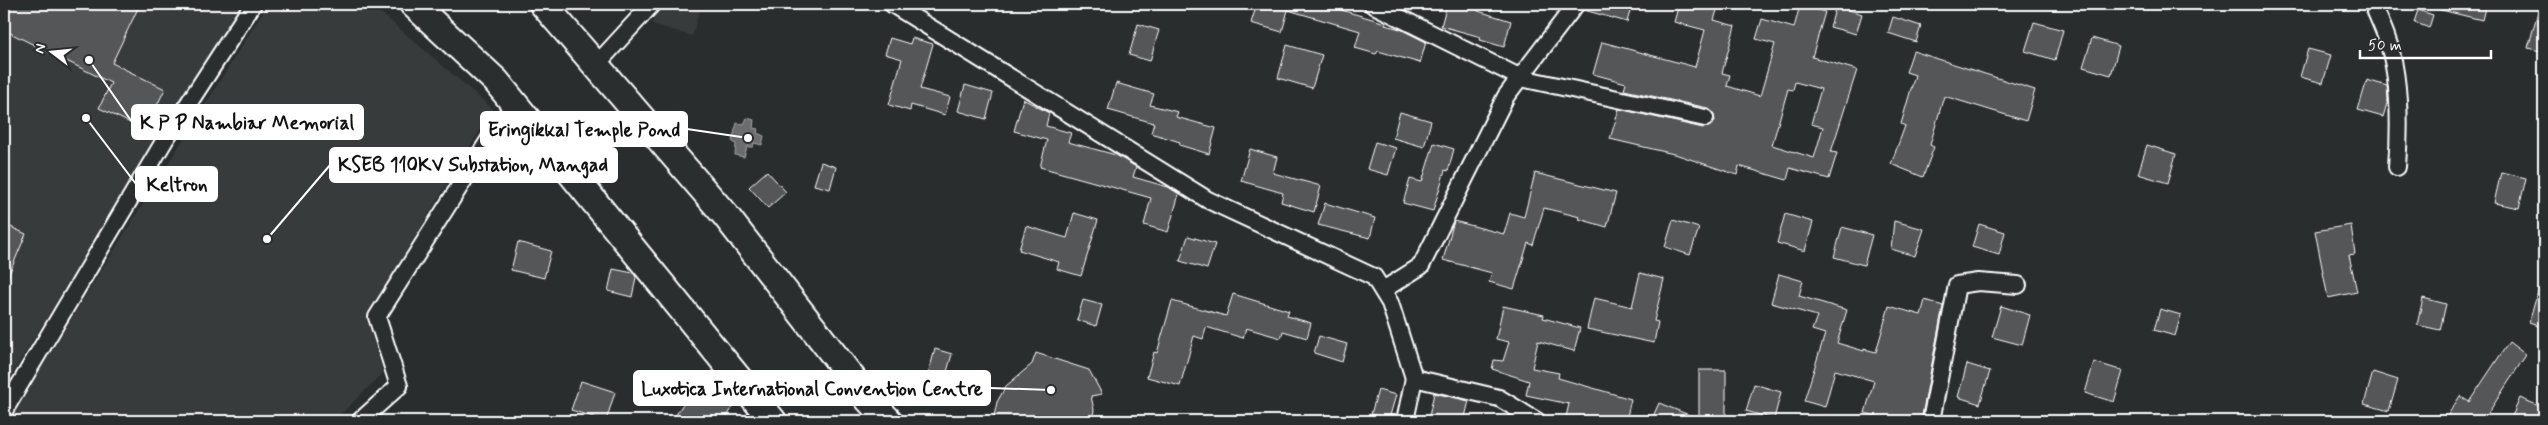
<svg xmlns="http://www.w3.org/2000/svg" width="2548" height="425" font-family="Mynerve,sans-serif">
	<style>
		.built { fill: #373a3b }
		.water { fill: #6a6c6d; stroke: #a6a7a7 }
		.building { fill: #555758; stroke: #fff; fill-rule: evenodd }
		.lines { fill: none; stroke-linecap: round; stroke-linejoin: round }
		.minor-casing { stroke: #fff; stroke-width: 20 }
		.trunk-casing { stroke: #fff; stroke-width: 30 }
		.minor { stroke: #2a2d2e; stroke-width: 16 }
		.trunk { stroke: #2a2d2e; stroke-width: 26 }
		.leader { fill: none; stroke: #fff; stroke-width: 2 }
		.callout-dot { fill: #fff; stroke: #2a2d2e; stroke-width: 2 }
		.callout { fill: #fff; stroke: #fff; stroke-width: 2 }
		.callout-label { font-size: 19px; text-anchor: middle; font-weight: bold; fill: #111 }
	</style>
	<rect width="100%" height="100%" fill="#2a2d2e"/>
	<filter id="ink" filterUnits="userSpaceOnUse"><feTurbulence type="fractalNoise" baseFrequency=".02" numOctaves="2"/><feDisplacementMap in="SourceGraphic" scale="10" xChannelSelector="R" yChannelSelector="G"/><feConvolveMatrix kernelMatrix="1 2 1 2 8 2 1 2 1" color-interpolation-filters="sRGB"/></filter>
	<g filter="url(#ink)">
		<!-- built -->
		<g class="built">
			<polygon points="4,4 241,4 4,387"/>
			<polygon points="268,4 371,4 493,109 366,317 383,373 334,421 10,421 36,375"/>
			<polygon points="659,4 701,7 692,36 652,24"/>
		</g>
		<!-- water -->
		<polygon class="water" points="747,118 754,120 753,128 758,129 757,133 764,136 762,145 754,143 753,147 747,147 744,157 735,155 736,144 732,141 737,123 744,124"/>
		<!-- building -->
		<g class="building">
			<polygon points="4,4 140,4 112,63 165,89 145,130 99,108 111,83 4,30"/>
			<polygon points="1257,4 1343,4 1341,10 1386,23 1385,25 1400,29 1426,42 1420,63 1378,51 1376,54 1355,48 1360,31 1288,10 1282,32 1251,23"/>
			<polygon points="1447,4 1470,4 1479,6 1478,11 1511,21 1504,47 1480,40 1481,37 1441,26"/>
			<polygon points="1586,4 1632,4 1627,22 1584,10"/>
			<path d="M1679,4H1719L1714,20L1735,26L1722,73L1730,75L1727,86L1760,96L1775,44L1756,39L1762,19L1794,28L1800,5L1825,12L1812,57L1857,70L1831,152L1837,153L1829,179L1790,168L1787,180L1739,166L1737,175L1678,155L1610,139L1619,109L1703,128L1708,127L1715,121L1714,115L1708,108L1624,90L1626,83L1593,74L1602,42L1695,67L1705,30L1674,22ZM1795,82L1821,89L1811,124L1823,127L1814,158L1772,145L1788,89L1793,90Z"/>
			<polygon points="2438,4 2486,4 2482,20 2437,9"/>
			<polygon points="2540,4 2544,5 2544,52 2528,48"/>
			<polygon points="1836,6 1862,14 1856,34 1830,27"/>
			<polygon points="2418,10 2433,15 2429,28 2414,22"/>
			<polygon points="1893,17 1921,26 1916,42 1888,33"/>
			<polygon points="2034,22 2063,30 2055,60 2025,51"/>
			<polygon points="1138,24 1159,30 1150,61 1129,55"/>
			<polygon points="890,38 910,44 912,38 933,44 920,89 950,97 945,115 911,105 910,111 889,105 902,59 885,54"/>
			<polygon points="2092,38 2119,46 2111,75 2083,67"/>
			<polygon points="1287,45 1322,55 1312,88 1278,78"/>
			<polygon points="2308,49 2331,55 2323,83 2300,77"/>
			<polygon points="1913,51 2035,90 2026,121 1944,96 1930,145 1934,147 1923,177 1891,164 1905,126 1901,124 1915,75 1906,72"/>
			<polygon points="2367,80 2387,86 2388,100 2383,117 2358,110"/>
			<polygon points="1116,83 1154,94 1150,105 1178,112 1176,117 1216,128 1209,154 1179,145 1180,142 1151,133 1154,123 1108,110"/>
			<polygon points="965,85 993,93 986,119 958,111"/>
			<polygon points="1023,99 1049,113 1046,126 1071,133 1068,142 1116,155 1136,167 1133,177 1168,187 1179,194 1168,232 1144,225 1151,198 1040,167 1047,140 1014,131"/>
			<polygon points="1400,112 1431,121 1424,147 1393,138"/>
			<polygon points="524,139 543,162 531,173 510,152"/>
			<polygon points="1375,142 1396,148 1388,175 1367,169"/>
			<polygon points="1434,143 1454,149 1448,171 1445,170 1433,211 1403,203 1410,179 1422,182"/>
			<polygon points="2147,145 2176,154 2168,183 2138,174"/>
			<polygon points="1250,149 1277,157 1273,173 1321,186 1314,212 1281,202 1283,193 1241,181"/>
			<polygon points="821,162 836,167 830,189 814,185"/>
			<polygon points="767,171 786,192 768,208 749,187"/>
			<polygon points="2501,172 2526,178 2519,208 2494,203"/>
			<polygon points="1535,173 1616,193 1607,227 1579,219 1580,217 1544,208 1533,245 1528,243 1514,289 1489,282 1492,273 1443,260 1454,221 1504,234 1510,213 1524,217"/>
			<polygon points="1325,203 1375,218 1370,238 1318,225"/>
			<polygon points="1074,213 1098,220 1081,276 1057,269 1059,262 1019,250 1026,226 1067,238"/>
			<polygon points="1785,214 1813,222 1805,251 1777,243"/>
			<polygon points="1673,220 1699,228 1690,255 1665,247"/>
			<polygon points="1894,221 1924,229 1915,256 1891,249"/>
			<polygon points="4,224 26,234 4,286"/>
			<polygon points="1979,224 2005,232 1999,255 1972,247"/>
			<polygon points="2351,225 2355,254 2349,255 2357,292 2328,298 2315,231"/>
			<polygon points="1842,227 1872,235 1864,265 1834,257"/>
			<polygon points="1188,236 1215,244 1207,269 1180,261"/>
			<polygon points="518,242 551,251 544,278 511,270"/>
			<polygon points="613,269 633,273 636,277 632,297 608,291"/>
			<polygon points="1640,273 1664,279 1654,321 1658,322 1654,343 1587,329 1594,298 1632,307"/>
			<polygon points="1779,274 1803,281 1799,296 1847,310 1837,343 1864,351 1864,349 1876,352 1889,306 1921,315 1925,300 1943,306 1921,421 1894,421 1865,413 1874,381 1835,370 1825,407 1804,401 1825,334 1812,330 1817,316 1771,303"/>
			<polygon points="2540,284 2544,285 2544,328 2529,323"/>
			<polygon points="1233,294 1289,311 1287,316 1311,323 1307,338 1283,331 1281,338 1246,328 1243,338 1206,327 1203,339 1194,336 1180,386 1147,377 1154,352 1157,353 1172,301 1226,316"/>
			<polygon points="2423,298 2446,304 2440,330 2417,325"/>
			<polygon points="1083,300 1102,305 1096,326 1077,320"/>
			<polygon points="1503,306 1544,315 1543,318 1580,328 1574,351 1538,341 1532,368 1559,373 1558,378 1631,399 1626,421 1565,421 1569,404 1526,395 1529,381 1492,369 1494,360 1503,361 1509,342 1496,339"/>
			<polygon points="2001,306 2030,315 2022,345 1992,337"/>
			<polygon points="2160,309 2181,315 2175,336 2154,330"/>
			<polygon points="1319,336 1347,344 1342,362 1314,353"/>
			<polygon points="2509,342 2526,355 2483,421 2444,421 2460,396 2469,402"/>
			<polygon points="935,349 952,354 945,379 928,375"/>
			<polygon points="1036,353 1089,370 1102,394 1091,396 1094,410 1092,421 993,421 997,402 1006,386 1032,364"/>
			<polygon points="2094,362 2123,371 2114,402 2085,393"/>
			<polygon points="1967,364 1990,371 1980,404 1958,397"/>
			<polygon points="1699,370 1726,370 1726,421 1651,421 1659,403 1699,419"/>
			<polygon points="2373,372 2398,380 2389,411 2364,404"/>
			<polygon points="701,376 737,401 724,421 672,421"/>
			<polygon points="581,381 615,392 606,421 571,410"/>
			<polygon points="1754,384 1781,392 1774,419 1746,411"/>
			<polygon points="1378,390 1396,395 1389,419 1371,414"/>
			<polygon points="1434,393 1469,401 1464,421 1428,421"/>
			<polygon points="2520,398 2544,408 2539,421 2510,421"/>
		</g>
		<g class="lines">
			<defs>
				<g id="minor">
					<polyline points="892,4 1208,200 1374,277 1390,303 1414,378"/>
					<polyline points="1372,4 1521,78 1705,118"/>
					<path d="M2373,4C2377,15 2382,25 2386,36C2400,74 2400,127 2397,167"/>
					<polyline points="596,65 652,4"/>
					<polyline points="1383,290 1421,266 1506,96 1576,4"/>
					<polyline points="4,411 166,138 253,4"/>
					<polyline points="360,421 399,386 377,317 496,129 515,104"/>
					<polyline points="1405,421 1414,378 1499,398 1537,421"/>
					<polyline points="1931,421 1957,285 1978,282 2018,285"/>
				</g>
				<g id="trunk">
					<polyline points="413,4 496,81 773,421"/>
					<polyline points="543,4 726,216 869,400 889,421"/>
				</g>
			</defs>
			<!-- minor casing -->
			<use href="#minor" class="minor-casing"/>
			<!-- trunk casing -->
			<use href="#trunk" class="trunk-casing"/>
			<!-- minor -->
			<use href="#minor" class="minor"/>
			<!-- trunk -->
			<use href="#trunk" class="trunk"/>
		</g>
	</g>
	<!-- callouts -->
	<path class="leader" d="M89 60L132 122M748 138L687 129M267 239L330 165M86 118L136 184M1051 390L990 388"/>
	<g class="callout-dot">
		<circle cx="89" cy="60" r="5"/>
		<circle cx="748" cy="138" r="5"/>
		<circle cx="267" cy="239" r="5"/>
		<circle cx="86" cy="118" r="5"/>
		<circle cx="1051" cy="390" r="5"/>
	</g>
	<g class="callout">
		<rect x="132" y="105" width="231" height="34" rx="5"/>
		<rect x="481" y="112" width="206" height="34" rx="5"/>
		<rect x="330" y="148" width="287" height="34" rx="5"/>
		<rect x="136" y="167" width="81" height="34" rx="5"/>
		<rect x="634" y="371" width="356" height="34" rx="5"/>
	</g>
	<g class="callout-label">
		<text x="247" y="129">K P P Nambiar Memorial</text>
		<text x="584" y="136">Eringikkal Temple Pond</text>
		<text x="473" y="171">KSEB 110KV Substation, Mangad</text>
		<text x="177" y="191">Keltron</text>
		<text x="812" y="395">Luxotica International Convention Centre</text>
	</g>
	<!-- margin -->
	<rect width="2548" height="425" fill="none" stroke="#2a2d2e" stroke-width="20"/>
	<rect x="10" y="10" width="2528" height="405" fill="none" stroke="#fff" stroke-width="2" filter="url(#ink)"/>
	<!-- north arrow -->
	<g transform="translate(52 52) rotate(286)" stroke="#2a2d2e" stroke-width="4" paint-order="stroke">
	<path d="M0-4L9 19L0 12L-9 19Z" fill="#ffffff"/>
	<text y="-8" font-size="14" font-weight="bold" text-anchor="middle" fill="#ffffff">N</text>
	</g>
	<!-- scale -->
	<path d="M2360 50v8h131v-8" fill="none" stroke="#ffffff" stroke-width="2.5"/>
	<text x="2368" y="50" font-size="15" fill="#ffffff" stroke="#2a2d2e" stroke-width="4" paint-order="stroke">50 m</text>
</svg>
